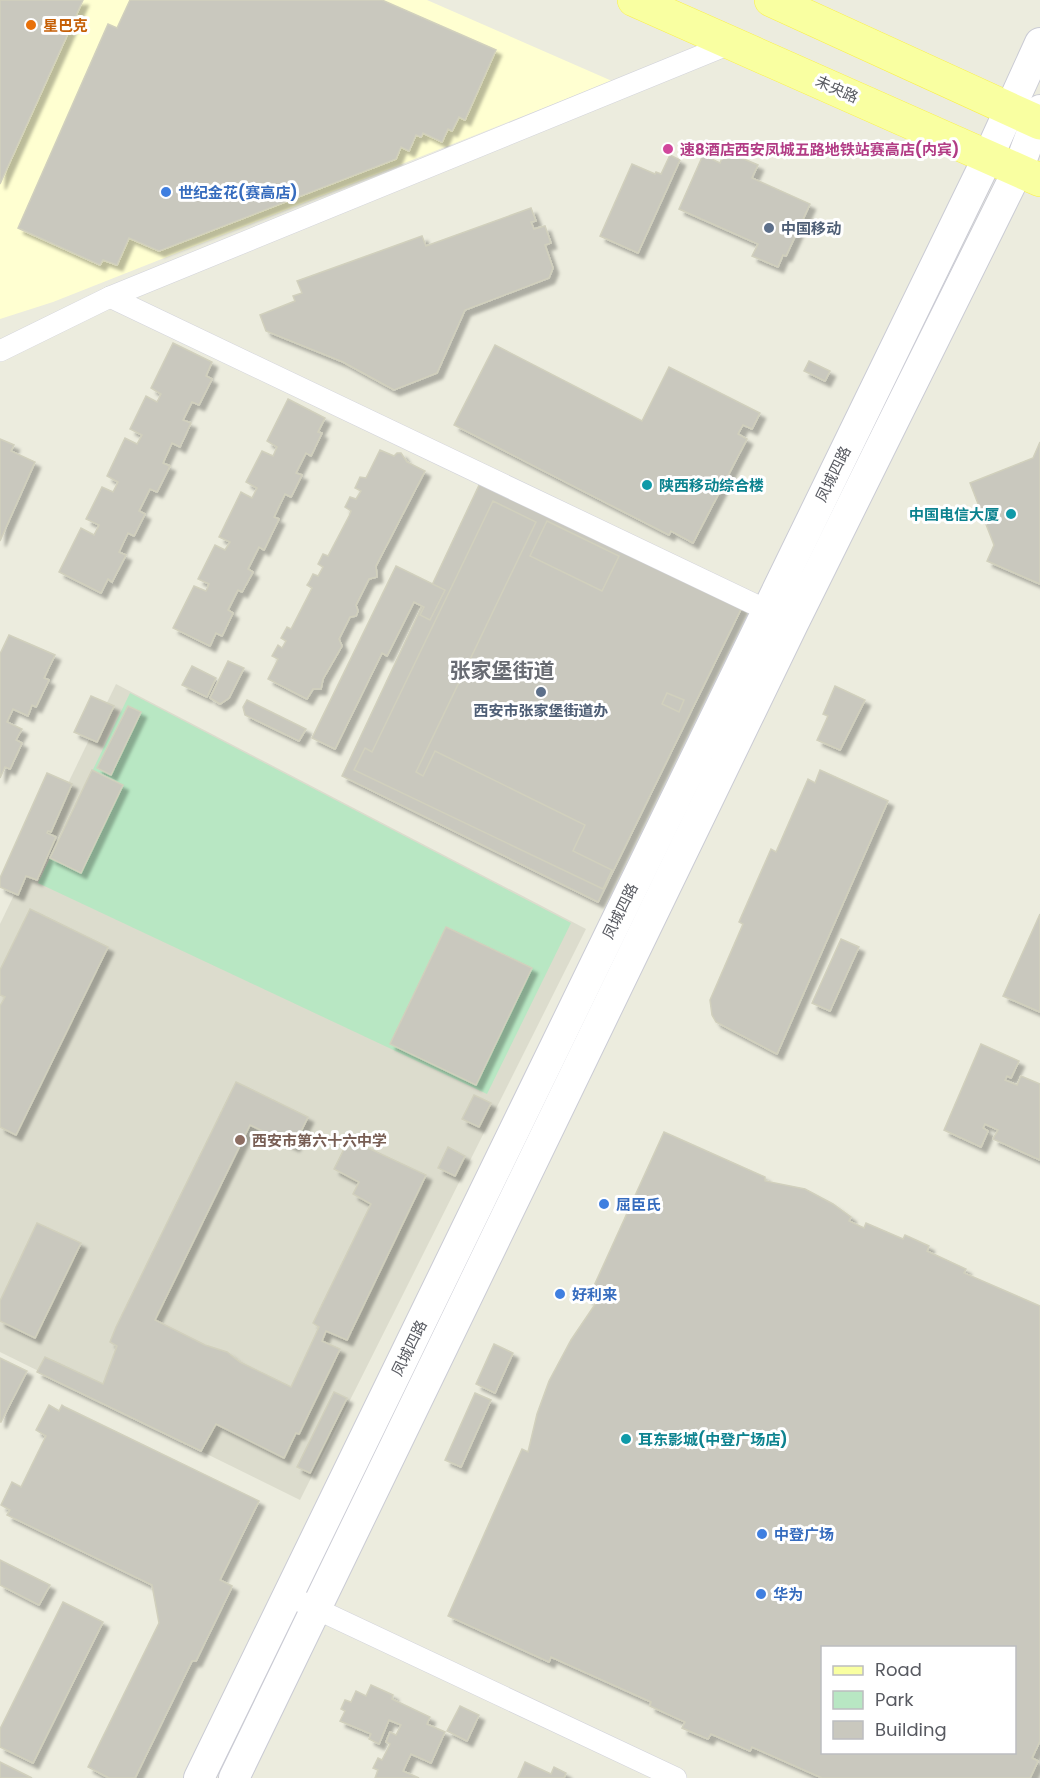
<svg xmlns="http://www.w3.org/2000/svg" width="1040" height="1778" font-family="Poppins,'Noto Sans SC',sans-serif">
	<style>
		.commercial { fill: #ffffd1 }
		.education { fill: #dcdccd }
		.green { fill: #b8e7c3 }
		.building { fill: #c9c8be; stroke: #d1d0bd; stroke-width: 1.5; fill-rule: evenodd; filter: url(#shadow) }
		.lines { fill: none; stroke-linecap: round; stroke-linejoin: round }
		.street-casing { stroke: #d2d3da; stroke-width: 22 }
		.secondary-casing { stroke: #cacbd4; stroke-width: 32 }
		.primary-casing { stroke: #fbf149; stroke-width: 34 }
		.street { stroke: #fff; stroke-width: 21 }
		.secondary { stroke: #fff; stroke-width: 30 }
		.primary { stroke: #f9ffa1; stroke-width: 33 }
		.food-dot { fill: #e8710a; stroke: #fff; stroke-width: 2 }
		.hotel-dot { fill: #d1479c; stroke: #fff; stroke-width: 2 }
		.shop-dot { fill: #3f7fe0; stroke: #fff; stroke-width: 2 }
		.service-dot { fill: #5c6f8a; stroke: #fff; stroke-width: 2 }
		.culture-dot { fill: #0f9aa8; stroke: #fff; stroke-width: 2 }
		.education-dot { fill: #8d6e63; stroke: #fff; stroke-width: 2 }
		.labels { text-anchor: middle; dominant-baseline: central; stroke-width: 6; stroke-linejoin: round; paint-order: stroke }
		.food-label { font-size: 15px; font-weight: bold; fill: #c56008; stroke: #fff; text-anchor: start }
		.street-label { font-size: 15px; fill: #585a61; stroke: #fff }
		.hotel-label { font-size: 15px; font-weight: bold; fill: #b23c85; stroke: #fff; text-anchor: start }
		.shop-label { font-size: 15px; font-weight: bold; fill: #366cbe; stroke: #fff; text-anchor: start }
		.service-label { font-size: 15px; font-weight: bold; fill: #4e5e75; stroke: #fff; text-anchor: start }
		.culture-label { font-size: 15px; font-weight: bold; fill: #0d838f; stroke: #fff; text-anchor: start }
		.education-label { font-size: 15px; font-weight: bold; fill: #785e54; stroke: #fff; text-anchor: start }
		.district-label { font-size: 21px; font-weight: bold; fill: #696c73; stroke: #fff }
	</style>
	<defs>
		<filter id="shadow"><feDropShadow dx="5.5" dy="5.5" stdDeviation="1.5" flood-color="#0004"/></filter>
	</defs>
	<rect width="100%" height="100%" fill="#ececde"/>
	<!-- commercial -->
	<polygon class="commercial" points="0,0 427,0 612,81 53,302 0,319"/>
	<!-- education -->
	<polygon class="education" points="116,684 586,929 300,1500 0,1352 0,924"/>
	<!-- green -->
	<polygon class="green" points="130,693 571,923 487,1094 38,883"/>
	<!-- building -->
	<g class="building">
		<polygon points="0,0 83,0 0,184"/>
		<polygon points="130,0 382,0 496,50 465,120 459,117 452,131 448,129 442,142 423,133 421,137 416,135 409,151 401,147 396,159 159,251 129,238 117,265 103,260 100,265 18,228 108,24 117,28"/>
		<polygon points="725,151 758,165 752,178 810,204 786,256 783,255 778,267 752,256 758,244 679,209 703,155 720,163"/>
		<polygon points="670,155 680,160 638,253 600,236 632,164 655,174 656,172 661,174"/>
		<polygon points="531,208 536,221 531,222 534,229 545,226 551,243 545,245 553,268 549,278 465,310 437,373 394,390 343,362 266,331 260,315 295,301 293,296 302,293 297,281 422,236 426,246"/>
		<polygon points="173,343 212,362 206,376 212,379 199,405 192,402 183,420 191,423 180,447 172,443 163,463 170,466 157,492 150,489 139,511 145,514 134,536 128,533 119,552 126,555 112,582 108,579 101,593 59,572 81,528 94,535 99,525 86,519 102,487 113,492 118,482 107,476 125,438 137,444 142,435 130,429 146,396 157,402 161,394 151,388"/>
		<polygon points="495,345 642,421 669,367 760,413 752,429 743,425 738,434 747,439 693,543 671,531 669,535 454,425"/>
		<polygon points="809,361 830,371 825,381 804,371"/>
		<polygon points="288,399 325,418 318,432 322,433 311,456 306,453 296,473 302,475 291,497 285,494 274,517 279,519 264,550 259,547 248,569 253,572 242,592 238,590 228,610 233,613 222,636 216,633 210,646 173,628 194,586 206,591 209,584 198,579 215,545 225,550 230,542 219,537 241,492 252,498 257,488 246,482 262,451 273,456 277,447 267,441"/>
		<polygon points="0,439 14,445 11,451 35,462 0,541"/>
		<polygon points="1040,442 1040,584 987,561 994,545 970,483 1033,458"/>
		<polygon points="380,450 394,456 397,453 401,453 407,462 425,471 376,566 377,577 369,579 356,605 358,611 356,616 350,617 339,639 342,646 323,679 321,689 313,689 307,699 268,679 278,659 272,656 278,645 282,648 286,641 281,638 287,627 291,629 312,588 307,585 309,582 313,574 318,576 323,567 318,564 323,554 328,556 349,516 351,511 345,507 350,497 356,499 361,491 355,488 360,477 366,478"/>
		<polygon points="481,481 742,607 598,902 342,776"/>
		<polygon points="493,501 536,522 416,772 423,776 435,751 585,825 573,851 612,870 603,889 354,770 365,748 372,752"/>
		<polygon points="547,521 619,556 602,591 530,556"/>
		<polygon points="396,566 445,590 430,620 420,615 424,607 414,602 387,656 382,653 335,749 312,738"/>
		<polygon points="9,635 55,655 44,678 49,680 36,707 32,705 28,716 13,709 7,722 22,729 16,740 22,743 10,769 5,767 0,778 0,654"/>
		<polygon points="228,661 244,668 229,698 220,704 210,698"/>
		<polygon points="192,666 216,678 207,697 182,685"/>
		<polygon points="835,686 865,700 840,750 817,740 828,716 823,714"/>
		<polygon points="667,693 684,700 679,712 662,704"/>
		<polygon points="91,696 114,706 97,742 74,732"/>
		<polygon points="247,700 306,729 299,741 245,715 243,707"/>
		<polygon points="128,706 141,712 111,775 97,768"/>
		<polygon points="92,770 123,785 81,873 50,858"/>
		<polygon points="820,770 888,801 777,1054 716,1022 712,1015 710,1000 743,924 739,922 771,849 776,852 808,779 815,783"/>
		<polygon points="47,773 72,784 51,832 48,831 47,833 56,837 37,880 26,876 18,895 0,887 0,878"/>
		<polygon points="30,909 108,947 16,1135 0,1127 0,1006 5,997 0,995 0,970"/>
		<polygon points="1040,914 1040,1012 1003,996"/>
		<polygon points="446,927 532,968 476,1085 390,1044"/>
		<polygon points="841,939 859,947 830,1011 812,1003"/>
		<polygon points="981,1044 1019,1061 1011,1078 1007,1076 1005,1080 1017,1085 1021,1076 1040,1084 1040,1160 993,1139 998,1130 985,1124 983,1128 988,1131 981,1147 944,1130"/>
		<polygon points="236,1082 308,1117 294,1146 250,1125 155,1320 205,1345 227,1352 240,1362 291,1387 319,1327 313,1323 371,1204 353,1194 359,1182 334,1169 349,1139 426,1175 347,1340 326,1331 322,1341 340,1349 299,1434 296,1433 284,1458 216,1424 201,1451 37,1372 45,1357 103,1384 117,1346 110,1342 116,1327"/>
		<polygon points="474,1095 491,1103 479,1127 462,1119"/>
		<path d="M664,1132L765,1177V1181L805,1189L833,1204L851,1217L849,1221L864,1228L866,1223L903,1239L905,1235L929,1246L927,1251L966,1269L964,1273L1040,1306V1741L1032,1758L1038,1761L1030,1778H822L752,1747L750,1751L711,1734L708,1739L682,1728L685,1722L650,1706L651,1702L551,1657L549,1662L448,1616L522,1449L528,1452L537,1414L549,1381L571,1340L596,1303L588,1299ZM822,1648H1014V1752H822Z"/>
		<polygon points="448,1147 465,1156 455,1176 438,1168"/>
		<polygon points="37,1223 81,1243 35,1338 0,1321 0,1301"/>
		<polygon points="494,1344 513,1353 495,1393 476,1384"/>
		<polygon points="0,1358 27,1371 1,1422 0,1422"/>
		<polygon points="334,1392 347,1398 310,1473 297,1467"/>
		<polygon points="475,1393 491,1400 461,1467 445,1460"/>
		<polygon points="49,1405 59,1411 62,1405 65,1407 259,1501 220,1580 232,1586 231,1589 196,1661 192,1661 135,1778 109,1778 88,1767 159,1623 152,1585 7,1515 10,1510 1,1505 12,1482 21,1487 44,1440 46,1436 36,1430"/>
		<polygon points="0,1560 50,1585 39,1605 0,1585"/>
		<polygon points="63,1602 103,1622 33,1763 0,1747 0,1729"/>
		<polygon points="371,1685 393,1695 392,1699 430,1717 427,1724 445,1732 431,1763 411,1754 403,1771 419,1778 375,1778 378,1770 373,1768 378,1758 382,1760 390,1744 386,1742 390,1732 396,1735 401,1725 389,1720 379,1744 369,1739 371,1734 340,1721 345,1711 341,1709 345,1700 351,1702 356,1691 366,1696"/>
		<polygon points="460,1706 479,1715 467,1741 447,1731"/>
		<polygon points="0,1762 32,1778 0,1778"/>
		<polygon points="525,1762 551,1774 554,1767 566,1773 564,1778 518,1778"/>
	</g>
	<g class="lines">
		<defs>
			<g id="street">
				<polyline points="110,297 779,616"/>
				<polyline points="0,351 110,297 732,43"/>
				<polyline points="289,1596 676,1778"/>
			</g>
			<g id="secondary">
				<polyline points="199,1778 989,155 1040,43"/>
				<polyline points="234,1778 793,624 1018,170 1040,110"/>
			</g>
			<g id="primary">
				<polyline points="634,0 1040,180"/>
				<polyline points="771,0 1040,123"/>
			</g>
		</defs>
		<!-- street casing -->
		<use href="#street" class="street-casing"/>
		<!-- secondary casing -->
		<use href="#secondary" class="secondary-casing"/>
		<!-- primary casing -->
		<use href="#primary" class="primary-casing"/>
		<!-- street -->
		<use href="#street" class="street"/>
		<!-- secondary -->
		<use href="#secondary" class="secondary"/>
		<!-- primary -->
		<use href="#primary" class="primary"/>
	</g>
	<!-- markers -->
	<circle class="food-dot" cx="31" cy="25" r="6"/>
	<circle class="hotel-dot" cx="668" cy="149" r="6"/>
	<g class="shop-dot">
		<circle cx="166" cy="192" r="6"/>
		<circle cx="604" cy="1204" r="6"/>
		<circle cx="560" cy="1294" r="6"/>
		<circle cx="762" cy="1534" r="6"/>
		<circle cx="761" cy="1594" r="6"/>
	</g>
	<g class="service-dot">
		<circle cx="769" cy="228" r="6"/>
		<circle cx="541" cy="692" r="6"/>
	</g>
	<g class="culture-dot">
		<circle cx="647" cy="485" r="6"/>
		<circle cx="1011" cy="514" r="6"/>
		<circle cx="626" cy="1439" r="6"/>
	</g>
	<circle class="education-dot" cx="240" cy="1140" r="6"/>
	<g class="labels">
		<!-- food labels -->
		<g class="food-label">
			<text x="43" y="25">星巴克</text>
		</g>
		<!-- street labels -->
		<g class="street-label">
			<text transform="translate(837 89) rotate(24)">未央路</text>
			<text transform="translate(833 474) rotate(-64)">凤城四路</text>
			<text transform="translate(620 911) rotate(-64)">凤城四路</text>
			<text transform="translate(409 1348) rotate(-64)">凤城四路</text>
		</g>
		<!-- hotel labels -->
		<g class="hotel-label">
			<text x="680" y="149">速8酒店西安凤城五路地铁站赛高店(内宾)</text>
		</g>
		<!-- shop labels -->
		<g class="shop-label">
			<text x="178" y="192">世纪金花(赛高店)</text>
			<text x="616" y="1204">屈臣氏</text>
			<text x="572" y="1294">好利来</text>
			<text x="774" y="1534">中登广场</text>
			<text x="773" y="1594">华为</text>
		</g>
		<!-- service labels -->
		<g class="service-label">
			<text x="781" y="228">中国移动</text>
			<text x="541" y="710" text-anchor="middle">西安市张家堡街道办</text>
		</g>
		<!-- culture labels -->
		<g class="culture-label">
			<text x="659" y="485">陕西移动综合楼</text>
			<text x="999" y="514" text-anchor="end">中国电信大厦</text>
			<text x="638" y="1439">耳东影城(中登广场店)</text>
		</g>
		<!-- education labels -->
		<g class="education-label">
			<text x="252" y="1140">西安市第六十六中学</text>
		</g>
		<!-- district labels -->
		<g class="district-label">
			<text x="502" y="670">张家堡街道</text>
		</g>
	</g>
	<!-- legend -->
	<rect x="821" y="1646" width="195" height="108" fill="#ffffff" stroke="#bcbdc0" stroke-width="1.5"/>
	<rect x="833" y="1666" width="30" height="9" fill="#f9ffa1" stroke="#bcbdc0" stroke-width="1.5"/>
	<text x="875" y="1676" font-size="18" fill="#585a61">Road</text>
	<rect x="833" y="1691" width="30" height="18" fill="#b8e7c3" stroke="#bcbdc0" stroke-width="1.5"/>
	<text x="875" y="1706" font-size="18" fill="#585a61">Park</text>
	<rect x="833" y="1721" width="30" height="18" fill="#c9c8be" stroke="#bcbdc0" stroke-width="1.5"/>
	<text x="875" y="1736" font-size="18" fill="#585a61">Building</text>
</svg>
